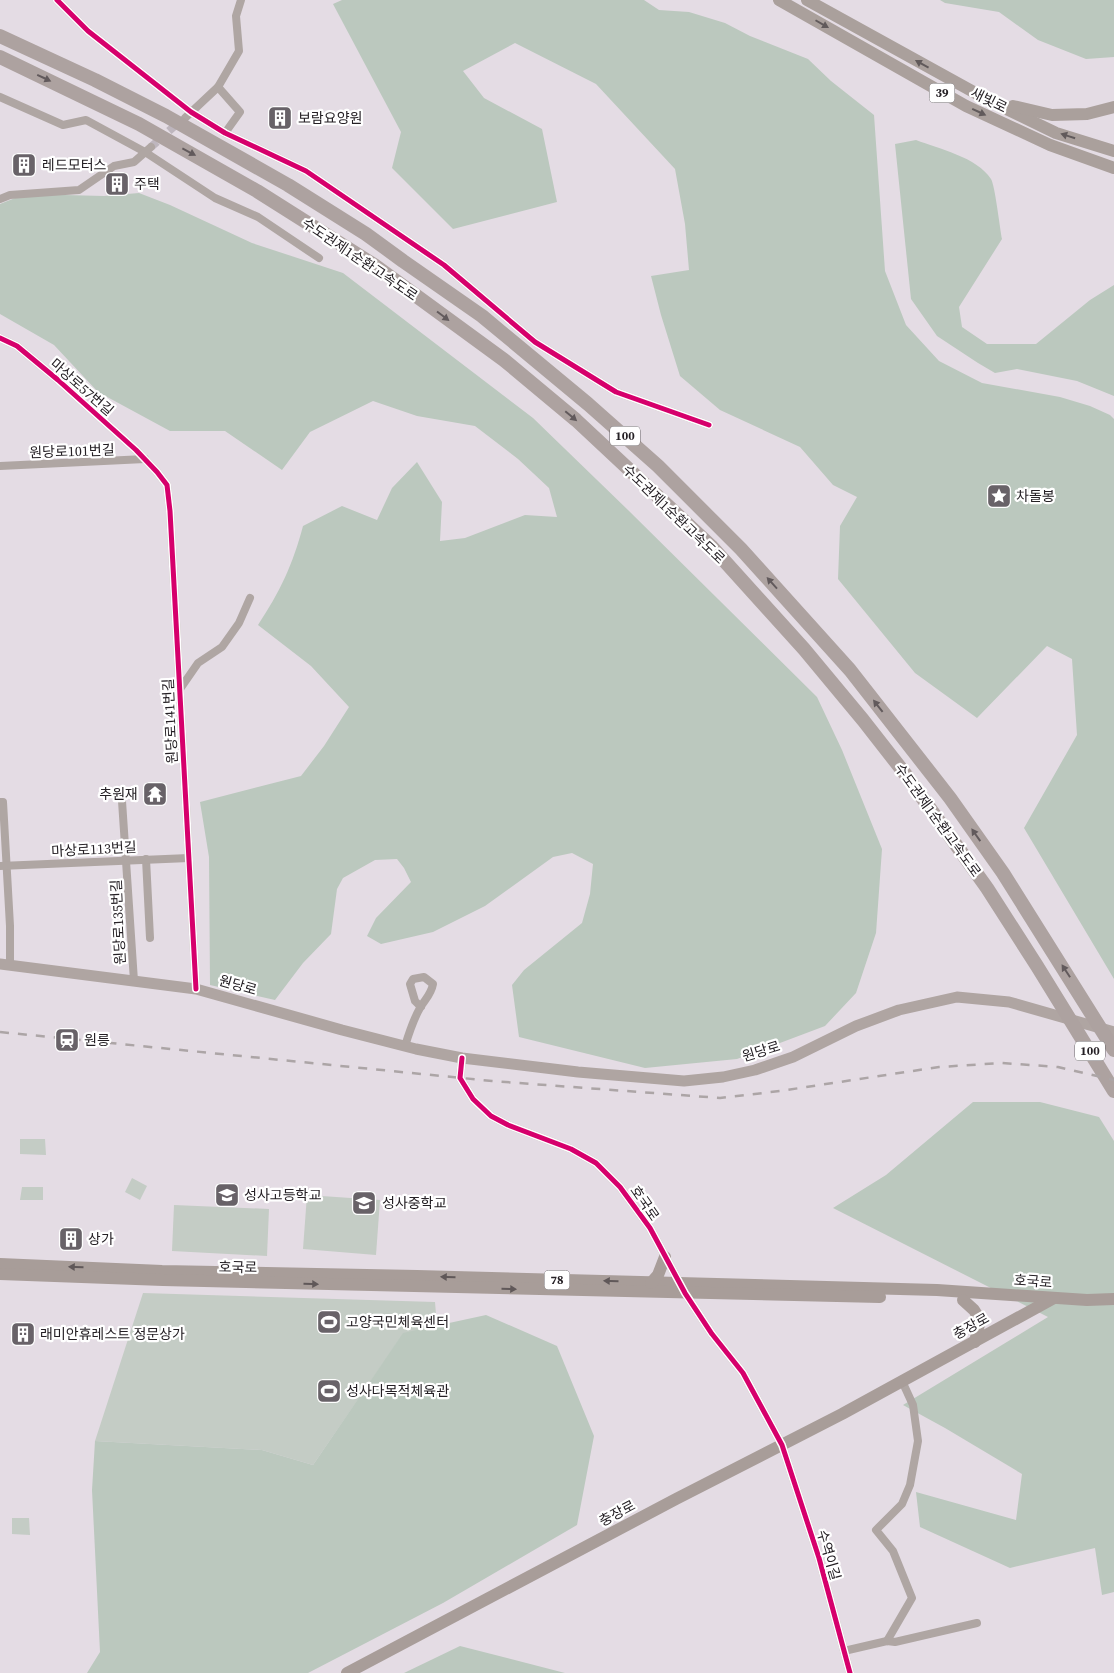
<svg xmlns="http://www.w3.org/2000/svg" width="1114" height="1673" font-family="'Source Serif 4','Noto Sans KR',serif">
	<style>
		.green { fill: #c4ccc5 }
		.forest { fill: #bbc8be }
		.lines { fill: none; stroke-linecap: round; stroke-linejoin: round }
		.minor-tunnel { stroke: #beb6be; stroke-width: 8; stroke-dasharray: 8 4; stroke-linecap: butt }
		.minor { stroke: #afa6a3; stroke-width: 8 }
		.secondary { stroke: #afa5a2; stroke-width: 11 }
		.primary { stroke: #a89d99; stroke-width: 12 }
		.trunk { stroke: #aaa09c; stroke-width: 12 }
		.motorway { stroke: #ada2a0; stroke-width: 14 }
		.rail { stroke: #aca5a6; stroke-width: 2.5; stroke-dasharray: 9 9; stroke-linecap: butt }
		.cycleway-casing { stroke: #fff; stroke-width: 8 }
		.cycleway { stroke: #d6006c; stroke-width: 5 }
		.oneway { fill: #615a5b }
		.oneway2 { fill: #625a5c }
		.oneway3 { fill: #605859 }
		.labels { text-anchor: middle; dominant-baseline: central; stroke-width: 4.5; stroke-linejoin: round; paint-order: stroke }
		.shield { fill: #fff; stroke: #666366; stroke-width: 1 }
		.shield-label { font-size: 12px; font-weight: bold; fill: #252025 }
		.street-label { font-size: 14px; fill: #252025; stroke: #fff }
		.poi-label { font-size: 14px; fill: #252025; stroke: #fff; text-anchor: start }
	</style>
	<rect width="100%" height="100%" fill="#e4dce4"/>
	<!-- green -->
	<g class="green">
		<polygon points="20,1139 45,1139 46,1155 20,1154"/>
		<polygon points="132,1178 147,1186 140,1200 125,1192"/>
		<polygon points="22,1187 43,1187 43,1200 20,1200"/>
		<polygon points="307,1195 380,1200 376,1255 303,1249"/>
		<polygon points="174,1205 269,1209 267,1256 172,1251"/>
		<polygon points="143,1293 435,1302 437,1326 403,1334 313,1465 262,1450 95,1441"/>
		<polygon points="12,1518 29,1518 30,1535 12,1534"/>
	</g>
	<!-- forest -->
	<g class="forest">
		<polygon points="342,0 644,0 659,10 689,12 725,23 750,36 808,59 831,81 874,115 885,271 906,325 939,361 982,383 1060,397 1090,406 1110,415 1114,419 1114,979 1024,828 1077,735 1072,659 1047,646 977,718 915,673 838,579 840,526 857,497 833,485 800,447 720,410 680,376 661,315 651,276 689,270 685,224 675,169 596,84 515,43 463,71 484,98 542,129 557,202 453,229 392,168 401,132 333,4"/>
		<polygon points="940,0 1114,0 1114,57 1086,59 1038,40 999,12 945,3"/>
		<path d="M916,140C939,149 977,157 991,179C995,185 1000,229 1002,239L959,307L962,327L987,344H1036L1090,300L1114,285V396L1077,381L1017,369L995,373L978,363L937,336L911,299L895,144Z"/>
		<path d="M139,193L170,205L252,243L343,273L533,418L628,510L817,697L842,750L882,849L876,933L856,993L825,1026L737,1059L645,1068L519,1037L512,985L524,970L582,923L590,894L593,864L572,853L553,857L485,906L433,932L381,944L367,936L376,918L411,882L404,868L397,859L375,860L343,878L337,889L331,934L303,963L275,1000L210,985L209,857L200,802L301,776L324,746L349,707L311,666L258,625C280,592 293,564 303,526L342,506L377,520L392,488L417,462L442,502L440,541L465,538L525,515L557,517L549,488L518,459L475,426L417,416L373,401L310,432L282,470L225,431H170L98,392L54,345L0,314V204L25,194L104,196Z"/>
		<polygon points="973,1102 1040,1102 1099,1117 1114,1141 1114,1592 1102,1595 1095,1548 1010,1568 920,1527 916,1492 1016,1520 1022,1474 945,1428 903,1405 1048,1317 833,1208 886,1175"/>
		<polygon points="486,1315 557,1346 594,1436 577,1525 443,1603 308,1673 87,1673 100,1652 92,1490 95,1441 262,1450 313,1465 403,1333"/>
		<polygon points="460,1646 565,1673 404,1673"/>
	</g>
	<g class="lines">
		<!-- minor-tunnel -->
		<polyline class="minor-tunnel" points="151,147 179,122"/>
		<!-- minor -->
		<g class="minor">
			<polyline points="57,0 88,31 191,112 225,133 306,171 444,265 535,342 616,392 709,425"/>
			<polyline points="218,87 240,112 225,133"/>
			<polyline points="0,97 63,125 86,120 145,152 215,198 258,217 319,258"/>
			<polyline points="185,118 218,87 239,51 236,16 241,0"/>
			<polyline points="0,199 10,195 79,190 114,166 134,162 151,147"/>
			<polyline points="0,338 17,346 58,380 136,450 157,472 167,485 170,511 196,989"/>
			<polyline points="0,466 145,459"/>
			<polyline points="180,689 198,663 222,647 239,623 250,598"/>
			<polyline points="122,801 134,981"/>
			<polyline points="0,802 3,802 10,926 10,965"/>
			<polyline points="146,859 150,938"/>
			<polyline points="0,866 189,858"/>
			<path d="M405,1046C409,1033 413,1020 420,1008C425,999 431,995 433,984L424,977L413,979L410,984L415,1001L421,1007"/>
			<polyline points="462,1058 460,1078 473,1099 491,1116 508,1125 571,1149 596,1163 620,1187 650,1228 685,1293 712,1334 743,1373 782,1445 819,1558 850,1673"/>
			<polyline points="887,1641 912,1598 893,1551 876,1530 902,1504 910,1485 918,1441 913,1405 902,1381"/>
			<polyline points="844,1651 887,1641 895,1642 977,1623"/>
		</g>
		<!-- secondary -->
		<polyline class="secondary" points="0,964 196,989 342,1030 416,1049 462,1058 578,1072 684,1081 723,1077 755,1070 793,1057 856,1026 899,1010 957,997 1009,1002 1114,1032"/>
		<!-- primary -->
		<g class="primary">
			<polyline points="0,1264 162,1271 417,1276 937,1290 1087,1300 1114,1299"/>
			<polyline points="0,1274 163,1280 880,1297"/>
			<polyline points="651,1283 658,1275 665,1257"/>
			<polyline points="963,1300 974,1310 980,1320 975,1342"/>
			<polyline points="347,1673 676,1499 842,1414 1054,1298"/>
		</g>
		<!-- trunk -->
		<g class="trunk">
			<polyline points="779,0 966,106 1050,145 1114,168"/>
			<polyline points="807,0 990,101 1056,133 1114,151"/>
			<polyline points="1013,106 1052,115 1087,114 1114,107"/>
		</g>
		<!-- motorway -->
		<g class="motorway">
			<polyline points="0,36 95,80 166,116 288,185 366,234 403,261 482,316 588,404 658,466 741,549 850,670 950,798 1003,873 1114,1050"/>
			<polyline points="0,57 139,124 257,191 374,265 411,292 504,360 576,420 711,546 804,649 863,720 906,775 987,888 1037,966 1114,1091"/>
		</g>
		<!-- rail -->
		<polyline class="rail" points="0,1032 492,1081 720,1098 780,1091 939,1067 1002,1063 1058,1067 1114,1080"/>
		<defs>
			<g id="cycleway">
				<polyline points="57,0 88,31 191,112 225,133 306,171 444,265 535,342 616,392 709,425"/>
				<polyline points="0,338 17,346 58,380 136,450 157,472 167,485 170,511 196,989"/>
				<polyline points="462,1058 460,1078 473,1099 491,1116 508,1125 571,1149 596,1163 620,1187 650,1228 685,1293 712,1334 743,1373 782,1445 819,1558 850,1673"/>
			</g>
		</defs>
		<!-- cycleway casing -->
		<use href="#cycleway" class="cycleway-casing"/>
		<!-- cycleway -->
		<use href="#cycleway" class="cycleway"/>
	</g>
	<!-- one-way arrows -->
	<defs><path id="oneway-solid" d="M-6-.8H1V-3.2L6.5 0L1 3.2V.8H-6Z" transform="scale(1.25)"/></defs>
	<g class="oneway">
		<use href="#oneway-solid" transform="translate(822 24) rotate(30)"/>
		<use href="#oneway-solid" transform="translate(922 64) rotate(-151)"/>
		<use href="#oneway-solid" transform="translate(979 112) rotate(25)"/>
		<use href="#oneway-solid" transform="translate(1068 136) rotate(-162)"/>
	</g>
	<g class="oneway2">
		<use href="#oneway-solid" transform="translate(44 78) rotate(25)"/>
		<use href="#oneway-solid" transform="translate(189 152) rotate(28)"/>
		<use href="#oneway-solid" transform="translate(443 316) rotate(37)"/>
		<use href="#oneway-solid" transform="translate(571 416) rotate(40)"/>
		<use href="#oneway-solid" transform="translate(772 583) rotate(-132)"/>
		<use href="#oneway-solid" transform="translate(878 706) rotate(-128)"/>
		<use href="#oneway-solid" transform="translate(976 835) rotate(-125)"/>
		<use href="#oneway-solid" transform="translate(1066 971) rotate(-123)"/>
	</g>
	<g class="oneway3">
		<use href="#oneway-solid" transform="translate(76 1267) rotate(-178)"/>
		<use href="#oneway-solid" transform="translate(448 1277) rotate(-178)"/>
		<use href="#oneway-solid" transform="translate(611 1281) rotate(-178)"/>
		<use href="#oneway-solid" transform="translate(311 1284) rotate(1)"/>
		<use href="#oneway-solid" transform="translate(509 1289) rotate(2)"/>
	</g>
	<!-- icons -->
	<defs>
		<symbol id="building-square" viewBox="-11 -11 22 22"><rect x="-9" y="-9" width="18" height="18" rx="4" fill="#686268" stroke="#fff"/><path d="M-4-6H4V6H1V3H-1V6H-4ZM-2.5-4.3h1.7v1.8h-1.7ZM.8-4.3h1.7v1.8H.8ZM-2.5-1h1.7V.8h-1.7ZM.8-1h1.7V.8H.8Z" fill="#fff"/></symbol>
		<symbol id="sight-square" viewBox="-11 -11 22 22"><rect x="-9" y="-9" width="18" height="18" rx="4" fill="#686268" stroke="#fff"/><path d="M0-6L1.8-2.2L6-1.7L2.9 1.2L3.7 5.4L0 3.3L-3.7 5.4L-2.9 1.2L-6-1.7L-1.8-2.2Z" fill="#fff"/></symbol>
		<symbol id="temple-square" viewBox="-11 -11 22 22"><rect x="-9" y="-9" width="18" height="18" rx="4" fill="#686268" stroke="#fff"/><path d="M0-6L5-2H3V0L6.5 2.5H4V6H1.5V3h-3V6H-4V2.5H-6.5L-3 0V-2H-5Z" fill="#fff"/></symbol>
		<symbol id="station-square" viewBox="-11 -11 22 22"><rect x="-9" y="-9" width="18" height="18" rx="4" fill="#686268" stroke="#fff"/><path d="M-3-6H3Q5-6 5-4V2Q5 4 3 4L4.5 6H3L1.5 4h-3L-3 6H-4.5L-3 4Q-5 4-5 2V-4Q-5-6-3-6ZM-3.5-4v3h7v-3ZM-3.5 1v1.5H-2V1ZM2 1v1.5H3.5V1Z" fill="#fff"/></symbol>
		<symbol id="school-square" viewBox="-11 -11 22 22"><rect x="-9" y="-9" width="18" height="18" rx="4" fill="#686268" stroke="#fff"/><path d="M0-5L7-2L0 1L-7-2ZM-4 1L0 2.5L4 1V4Q0 6-4 4Z" fill="#fff"/></symbol>
		<symbol id="stadium-square" viewBox="-11 -11 22 22"><rect x="-9" y="-9" width="18" height="18" rx="4" fill="#686268" stroke="#fff"/><path d="M0-5a6.5 5 0 1 0 0 10a6.5 5 0 1 0 0-10ZM-3.5-1.8h7v3.6h-7Z" fill="#fff"/></symbol>
	</defs>
	<g fill-rule="evenodd">
		<use href="#building-square" x="266" y="104" width="28" height="28"/>
		<use href="#building-square" x="10" y="151" width="28" height="28"/>
		<use href="#building-square" x="103" y="170" width="28" height="28"/>
		<use href="#sight-square" x="985" y="482" width="28" height="28"/>
		<use href="#temple-square" x="141" y="780" width="28" height="28"/>
		<use href="#station-square" x="53" y="1026" width="28" height="28"/>
		<use href="#school-square" x="213" y="1181" width="28" height="28"/>
		<use href="#school-square" x="350" y="1189" width="28" height="28"/>
		<use href="#building-square" x="57" y="1225" width="28" height="28"/>
		<use href="#stadium-square" x="315" y="1308" width="28" height="28"/>
		<use href="#building-square" x="9" y="1320" width="28" height="28"/>
		<use href="#stadium-square" x="315" y="1377" width="28" height="28"/>
	</g>
	<g class="labels">
		<!-- shield labels -->
		<g class="shield">
			<rect x="929.5" y="83.5" width="25" height="19" rx="4"/>
			<rect x="610" y="426.5" width="30" height="19" rx="4"/>
			<rect x="1075" y="1041.5" width="30" height="19" rx="4"/>
			<rect x="544.5" y="1270.5" width="25" height="19" rx="4"/>
		</g>
		<g class="shield-label">
			<text x="942" y="93">39</text>
			<text x="625" y="436">100</text>
			<text x="1090" y="1051">100</text>
			<text x="557" y="1280">78</text>
		</g>
		<!-- street labels -->
		<g class="street-label">
			<text transform="translate(989 100) rotate(26)">새빛로</text>
			<text transform="translate(360 259) rotate(34)">수도권제1순환고속도로</text>
			<text transform="translate(82 387) rotate(41)">마상로57번길</text>
			<text transform="translate(72 451) rotate(-2)">원당로101번길</text>
			<text transform="translate(674 514) rotate(44)">수도권제1순환고속도로</text>
			<text transform="translate(170 721) rotate(-93)">원당로141번길</text>
			<text transform="translate(938 820) rotate(54)">수도권제1순환고속도로</text>
			<text transform="translate(94 849) rotate(-3)">마상로113번길</text>
			<text transform="translate(118 922) rotate(-93)">원당로135번길</text>
			<text transform="translate(238 985) rotate(16)">원당로</text>
			<text transform="translate(761 1051) rotate(-17)">원당로</text>
			<text transform="translate(645 1203) rotate(55)">호국로</text>
			<text transform="translate(238 1267) rotate(1)">호국로</text>
			<text transform="translate(1033 1281) rotate(4)">호국로</text>
			<text transform="translate(971 1326) rotate(-29)">충장로</text>
			<text transform="translate(617 1513) rotate(-28)">충장로</text>
			<text transform="translate(829 1555) rotate(74)">수역이길</text>
		</g>
		<!-- poi labels -->
		<g class="poi-label">
			<text x="298" y="118">보람요양원</text>
			<text x="42" y="165">레드모터스</text>
			<text x="134" y="184">주택</text>
			<text x="1016" y="496">차돌봉</text>
			<text x="138" y="794" text-anchor="end">추원재</text>
			<text x="84" y="1040">원릉</text>
			<text x="244" y="1195">성사고등학교</text>
			<text x="382" y="1203">성사중학교</text>
			<text x="88" y="1239">상가</text>
			<text x="346" y="1322">고양국민체육센터</text>
			<text x="40" y="1334">래미안휴레스트 정문상가</text>
			<text x="346" y="1391">성사다목적체육관</text>
		</g>
	</g>
</svg>
